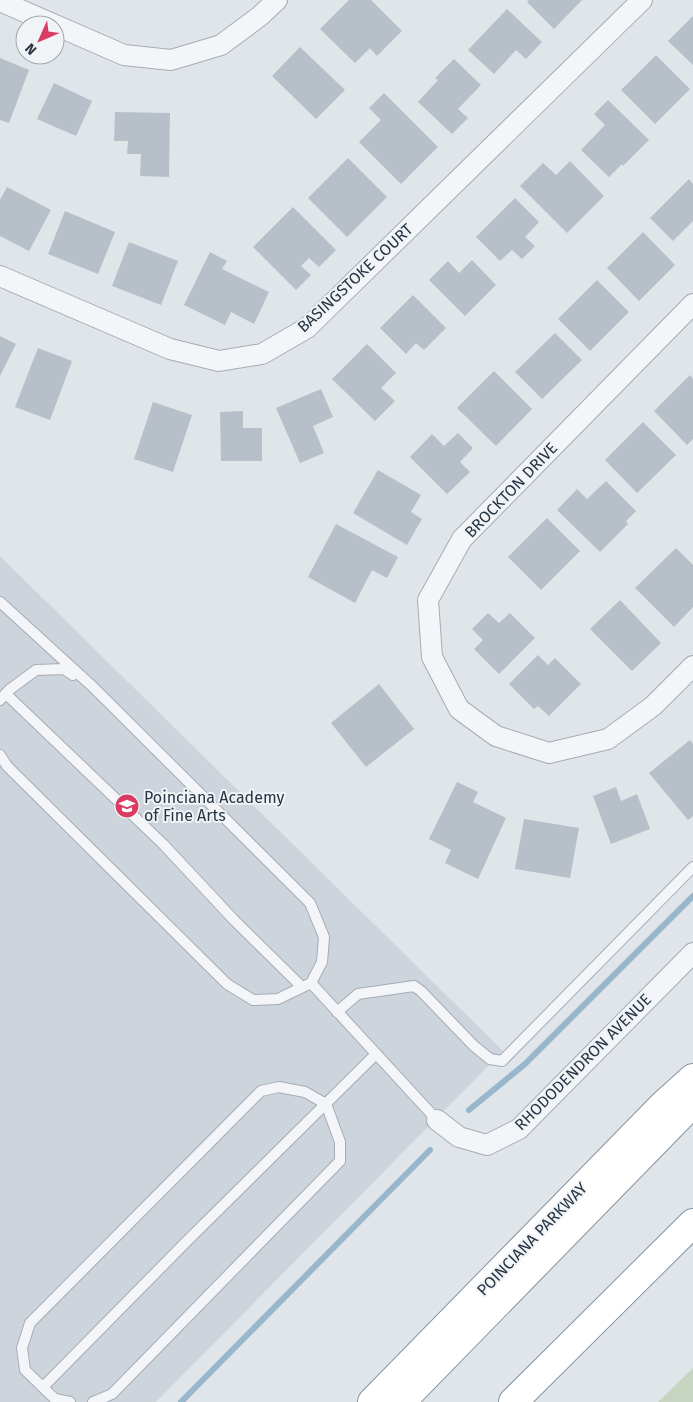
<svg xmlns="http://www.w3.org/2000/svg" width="693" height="1402" font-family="'Fira Sans',sans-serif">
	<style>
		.built { fill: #ced4dc }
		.green { fill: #c7d5c0 }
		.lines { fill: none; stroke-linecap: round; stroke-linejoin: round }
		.stream { stroke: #98b7cd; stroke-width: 6 }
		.building { fill: #b7bfc8 }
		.lane-casing { stroke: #a5acb5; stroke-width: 12 }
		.street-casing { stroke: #a5acb5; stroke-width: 22 }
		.highway-casing { stroke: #8694a2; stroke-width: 30 }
		.lane { stroke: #f3f5f8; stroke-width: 10 }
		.street { stroke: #f3f5f8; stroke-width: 20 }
		.highway { stroke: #fff; stroke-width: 28 }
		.labels { text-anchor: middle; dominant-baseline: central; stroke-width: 4; stroke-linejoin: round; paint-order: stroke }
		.street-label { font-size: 16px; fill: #273443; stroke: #f0f4f7 }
		.poi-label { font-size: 16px; fill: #273443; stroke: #f0f4f7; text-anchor: start }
	</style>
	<rect width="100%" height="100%" fill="#e0e5ea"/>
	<!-- built -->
	<polygon class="built" points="0,556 503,1051 156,1402 0,1402"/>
	<!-- green -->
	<polygon class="green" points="693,1368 693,1402 658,1402"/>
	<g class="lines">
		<!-- stream -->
		<g class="stream">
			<polyline points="469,1110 525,1064 693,896"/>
			<polyline points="181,1402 430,1150"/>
		</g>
	</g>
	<!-- building -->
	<g class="building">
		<polygon points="349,0 371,0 402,31 377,56 370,48 355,63 320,29"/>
		<polygon points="529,0 582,0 554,29 527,2"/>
		<polygon points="507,9 542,42 526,59 516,50 494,74 468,50"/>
		<polygon points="693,16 693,65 668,41"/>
		<polygon points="300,47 345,90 316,119 272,76"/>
		<polygon points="656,55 690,89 655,124 621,90"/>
		<polygon points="0,58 29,70 9,123 0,120"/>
		<polygon points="454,59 481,85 458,109 468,118 452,134 418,102 438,80 435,78"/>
		<polygon points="54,83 92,101 76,136 37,119"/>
		<polygon points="384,93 438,147 401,184 359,142 381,120 369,108"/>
		<polygon points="608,100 649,140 623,166 622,164 609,177 581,150 605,125 594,114"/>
		<polygon points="115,112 170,113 169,177 140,176 141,154 127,154 128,141 114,141"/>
		<polygon points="348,158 387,197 347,237 308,198"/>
		<polygon points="570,161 604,196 567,233 520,186 543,163 556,175"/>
		<polygon points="689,179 693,184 693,221 673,241 650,218"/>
		<polygon points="7,187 51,210 29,251 0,236 0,200"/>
		<polygon points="515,198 539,222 525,237 535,246 522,259 512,250 500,261 476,237"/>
		<polygon points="293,207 336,250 319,267 309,258 301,266 311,275 296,290 253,247"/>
		<polygon points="65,211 115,232 98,274 48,254"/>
		<polygon points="643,232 675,265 639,301 607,268"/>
		<polygon points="129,242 178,261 161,305 112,286"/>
		<polygon points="210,252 227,261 222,269 269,292 254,324 231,312 225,325 184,305"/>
		<polygon points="472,260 496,285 465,316 429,280 448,261 459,273"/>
		<polygon points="597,280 629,312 590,351 558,319"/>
		<polygon points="413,295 446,328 424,350 416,343 406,354 380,328"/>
		<polygon points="555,333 582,360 542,399 515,372"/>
		<polygon points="0,336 16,344 0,376"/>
		<polygon points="367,344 396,373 381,388 395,401 375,421 332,379"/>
		<polygon points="38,348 72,361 50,420 15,407"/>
		<polygon points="494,371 532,409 496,446 457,408"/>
		<polygon points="690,375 693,379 693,439 687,445 654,411"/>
		<polygon points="321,389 333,417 313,426 324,453 300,463 276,408"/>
		<polygon points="153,402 192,415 173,472 134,459"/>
		<polygon points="243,411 243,428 262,428 262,461 221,461 220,412"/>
		<polygon points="643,422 676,455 637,493 605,460"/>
		<polygon points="458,433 473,448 460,462 470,472 447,494 410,457 432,434 444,446"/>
		<polygon points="378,470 421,495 411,512 422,519 407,545 353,513"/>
		<polygon points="606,481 636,511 626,521 628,524 600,552 557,510 577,489 587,499"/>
		<polygon points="547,518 580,551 541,590 508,557"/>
		<polygon points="336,524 398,557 387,578 372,570 355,603 308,577"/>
		<polygon points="676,548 693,565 693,607 674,627 635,588"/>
		<polygon points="620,600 661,643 632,671 590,629"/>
		<polygon points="488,613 499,623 510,613 535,638 499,674 474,649 483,640 472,629"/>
		<polygon points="538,655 548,665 555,658 581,684 549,716 538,706 534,709 509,684"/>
		<polygon points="379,684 414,729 366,767 331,723"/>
		<polygon points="690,740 693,744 693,816 688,820 649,773"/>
		<polygon points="457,782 478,792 473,802 506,818 478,879 445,863 451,850 429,839"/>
		<polygon points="616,787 621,801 637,794 650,829 611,844 593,796"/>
		<polygon points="524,819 579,828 570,878 515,869"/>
	</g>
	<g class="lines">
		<defs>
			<g id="lane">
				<polyline points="0,602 93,687 310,903 324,937 322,962 311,983 278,999 253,1000 227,984 7,766 0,755"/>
				<polyline points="6,694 163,844 234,920 302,987"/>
				<polyline points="0,700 9,690 36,670 64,669 73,675"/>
				<polyline points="311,983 437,1120"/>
				<polyline points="337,1012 358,994 414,986 421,991 474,1046 490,1059 502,1061 693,867"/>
				<polyline points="43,1387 187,1241 376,1054"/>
				<polyline points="70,1402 55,1399 25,1370 22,1348 30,1323 261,1091 279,1087 305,1092 326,1104 340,1142 340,1161 112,1394 93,1402"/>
			</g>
			<g id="street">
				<polyline points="0,1 124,55 171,60 221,45 260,16 277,0"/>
				<polyline points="0,276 170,349 219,361 262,354 307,328 642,0"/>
				<polyline points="693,304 462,539 428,600 432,657 459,709 496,736 549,753 608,739 653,706 693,666"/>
				<polyline points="437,1120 459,1137 487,1145 519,1129 693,953"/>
			</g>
			<g id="highway">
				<polyline points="372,1402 662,1106 693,1078"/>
				<polyline points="401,1402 693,1103"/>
				<polyline points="513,1402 693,1223"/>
			</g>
		</defs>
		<!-- lane casing -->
		<use href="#lane" class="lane-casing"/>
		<!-- street casing -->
		<use href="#street" class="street-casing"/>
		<!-- highway casing -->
		<use href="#highway" class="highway-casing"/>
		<!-- lane -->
		<use href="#lane" class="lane"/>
		<!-- street -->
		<use href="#street" class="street"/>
		<!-- highway -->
		<use href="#highway" class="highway"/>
	</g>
	<!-- icons -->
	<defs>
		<symbol id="school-disc" viewBox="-11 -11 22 22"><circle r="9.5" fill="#d93b63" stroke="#f0f4f7"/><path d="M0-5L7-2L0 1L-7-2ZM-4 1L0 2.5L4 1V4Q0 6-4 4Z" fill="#fff"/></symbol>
	</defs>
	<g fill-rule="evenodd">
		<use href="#school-disc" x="113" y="792" width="28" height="28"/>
	</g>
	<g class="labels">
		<!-- street labels -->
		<g class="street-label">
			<text transform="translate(355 278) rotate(-43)">BASINGSTOKE COURT</text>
			<text transform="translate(511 490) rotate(-46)">BROCKTON DRIVE</text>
			<text transform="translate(583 1062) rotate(-45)">RHODODENDRON AVENUE</text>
			<text transform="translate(532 1239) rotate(-46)">POINCIANA PARKWAY</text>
		</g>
		<!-- poi labels -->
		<g class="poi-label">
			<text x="144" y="797">Poinciana Academy<tspan x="144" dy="18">of Fine Arts</tspan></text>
		</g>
	</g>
	<!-- north arrow -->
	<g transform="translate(40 40) rotate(225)"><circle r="24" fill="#f0f4f7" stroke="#a0a7af"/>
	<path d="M0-4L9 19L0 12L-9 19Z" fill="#d93b63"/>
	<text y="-8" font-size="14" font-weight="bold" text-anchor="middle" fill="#273443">N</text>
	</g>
</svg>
